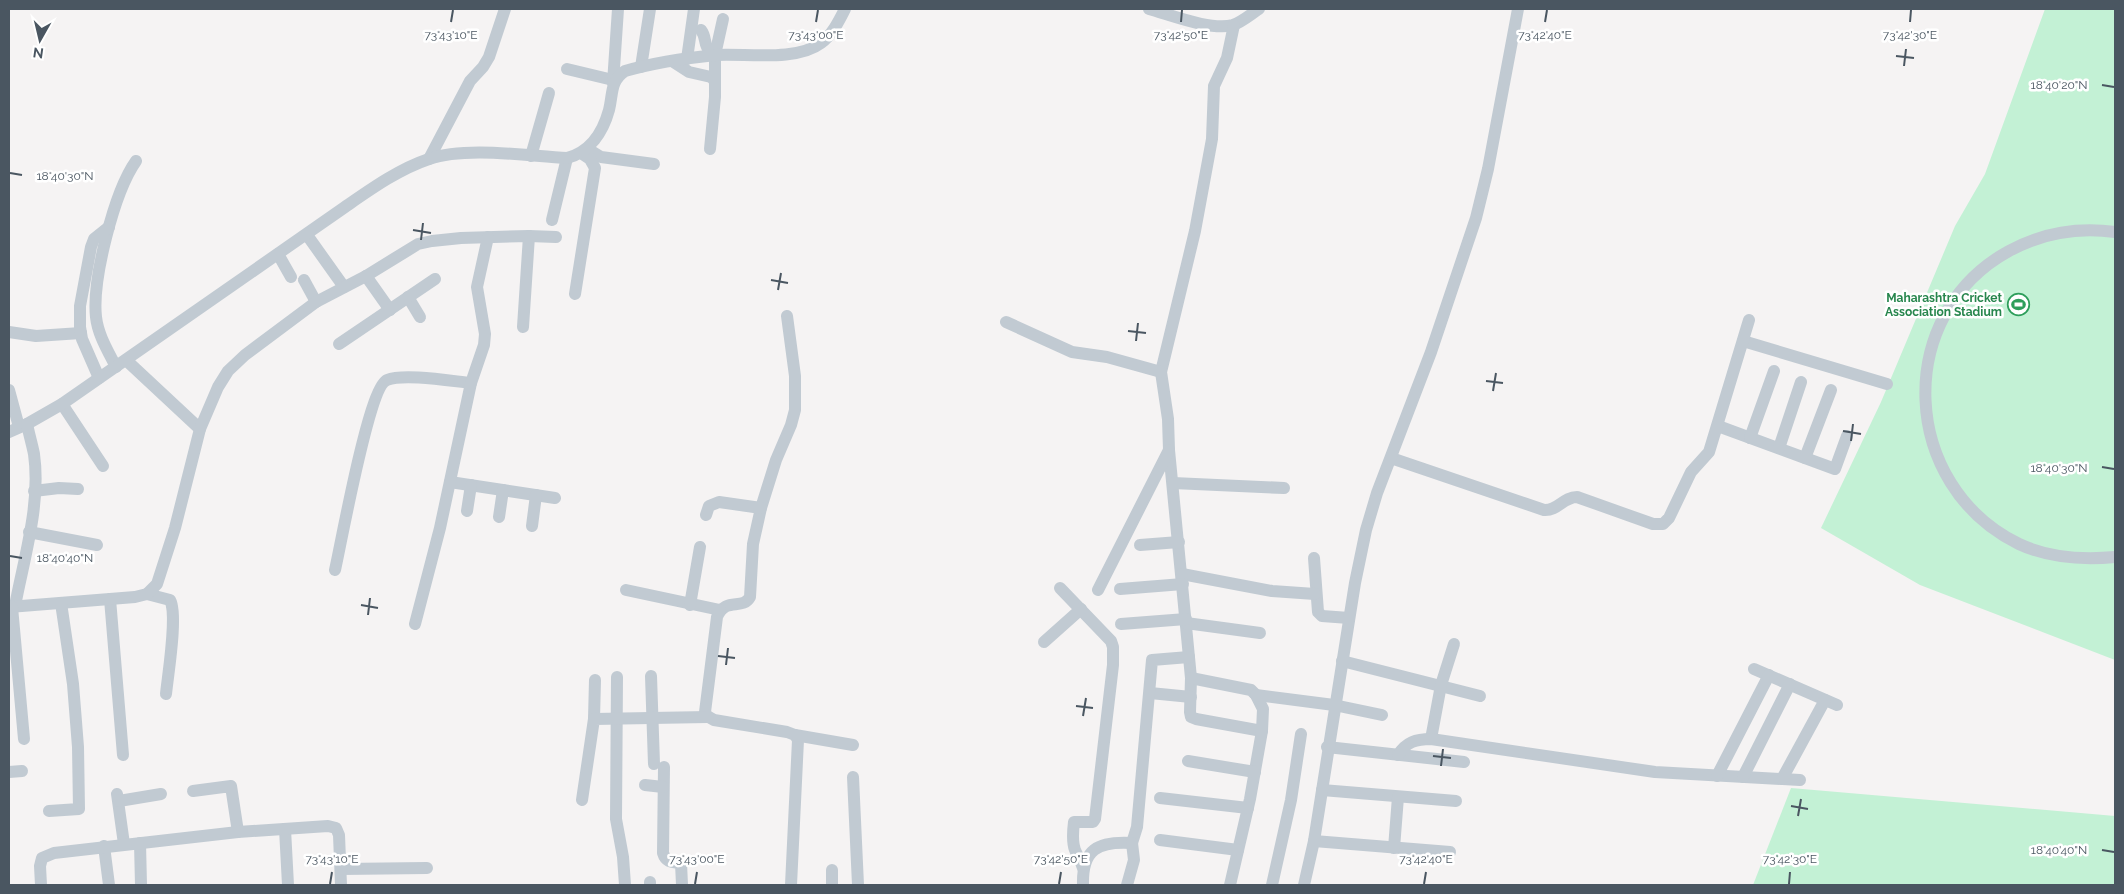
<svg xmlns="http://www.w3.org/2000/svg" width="2124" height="894" font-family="Raleway,sans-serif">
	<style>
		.green { fill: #c3f1d5 }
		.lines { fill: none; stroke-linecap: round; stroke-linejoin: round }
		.minor { stroke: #c1cad2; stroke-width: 12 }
		.ticks { fill: none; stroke: #4a5661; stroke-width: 2 }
		.labels { text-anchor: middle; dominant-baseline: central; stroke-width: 5; stroke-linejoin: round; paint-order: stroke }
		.leisure-label { font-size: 12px; font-weight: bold; fill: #27864d; stroke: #fff; text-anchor: end }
		.ticks-label { font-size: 12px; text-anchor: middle; fill: #4a5661; stroke: #fff; stroke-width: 5; stroke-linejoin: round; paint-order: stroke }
	</style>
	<rect width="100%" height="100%" fill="#f5f3f3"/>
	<!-- green -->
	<g class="green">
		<polygon points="2045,9 2115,9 2115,660 1920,585 1821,528 1881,402 1955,226 1985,174"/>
		<polygon points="1791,788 2115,816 2115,885 1753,885"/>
	</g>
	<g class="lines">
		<!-- minor -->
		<g class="minor">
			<path d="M1149,9C1171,15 1211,31 1233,25C1242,22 1251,14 1259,9"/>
			<polyline points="1234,25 1227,58 1214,86 1212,139 1195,231 1161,372 1168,419 1169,450 1191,678 1190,712 1191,717 1196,719 1262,731"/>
			<path d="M701,30C708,39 701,46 715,55"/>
			<polyline points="687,59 694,9"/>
			<polyline points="672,61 689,72 711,77 715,81"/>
			<polyline points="641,67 650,9"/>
			<polyline points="567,69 613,80"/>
			<polyline points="613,83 618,9"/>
			<polyline points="588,149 601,157 654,164"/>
			<polyline points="710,149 715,97 715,55 723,19"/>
			<polyline points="531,156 549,93"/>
			<polyline points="429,159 470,81 483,67 489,57 505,9"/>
			<polyline points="552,220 567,158"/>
			<path d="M2115,232C2078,227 2042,233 2009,251C1892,315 1900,486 2019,544C2049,558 2082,560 2115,557"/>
			<polyline points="307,235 344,287"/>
			<polyline points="278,254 291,277"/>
			<polyline points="366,276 390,310"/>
			<polyline points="304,280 316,302"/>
			<polyline points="575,294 595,168 590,159 581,153"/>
			<polyline points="408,297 420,317"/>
			<path d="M787,316L795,376V410L791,425L776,460L761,508L753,544L750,597C742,611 726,596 717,617L705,712L707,716L714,720L787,732L795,735L798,740L791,885"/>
			<polyline points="1006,322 1072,352 1107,357 1161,372"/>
			<polyline points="523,327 529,236"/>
			<polyline points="9,332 36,336 81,333"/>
			<polyline points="1743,341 1887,384"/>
			<polyline points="339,344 435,279"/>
			<polyline points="126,360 200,429"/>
			<path d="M116,367C108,351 98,335 96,317C92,280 114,192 136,161"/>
			<polyline points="99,378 82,339 80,327 80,306 91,247 94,239 109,227"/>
			<polyline points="9,390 19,427"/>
			<polyline points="62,404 103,466"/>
			<polyline points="1718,426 1835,469 1847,436"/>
			<path d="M9,432L27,424L62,404L345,207C371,189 399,169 429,159C466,146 527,156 567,158C590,152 603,132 609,110C613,94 610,81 625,71C653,63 686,58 716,55C745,53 796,62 821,43C832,35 839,21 845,9"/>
			<polyline points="1750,438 1774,371"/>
			<polyline points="1779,448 1801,382"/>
			<path d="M1391,458L1544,510C1558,511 1563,497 1577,497L1653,524H1663L1669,518L1691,472L1709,452L1749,320"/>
			<polyline points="1805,458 1831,390"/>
			<polyline points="450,482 555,498"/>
			<polyline points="1173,483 1284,488"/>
			<polyline points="34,491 59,488 78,489"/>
			<polyline points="467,511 471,485"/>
			<polyline points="706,515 709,506 719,502 761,508"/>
			<polyline points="499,517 503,490"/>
			<polyline points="532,526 536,495"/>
			<polyline points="29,532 97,545"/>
			<polyline points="1140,545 1179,542"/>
			<polyline points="1314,558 1318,612 1322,616 1349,618"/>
			<path d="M335,570C341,544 369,387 387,380C404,373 451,381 471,383"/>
			<polyline points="1182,574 1272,591 1315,594"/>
			<path d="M1060,588L1111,641L1113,647V665L1095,819L1093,822H1074C1073,830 1072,842 1075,850C1078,857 1081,861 1083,868"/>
			<polyline points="1120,589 1183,584"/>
			<polyline points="626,590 720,610"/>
			<polyline points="1098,590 1169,450"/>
			<path d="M147,594L170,600C178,614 168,674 166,694"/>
			<polyline points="110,599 123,755"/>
			<polyline points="690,605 700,547"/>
			<path d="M15,606C24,558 41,504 34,454C32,444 29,434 27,424"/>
			<polyline points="9,607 135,597 147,594 157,584 175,528 200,429 218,387 228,371 245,355 316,302 366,276 418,244 432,241 461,238 529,236 556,237"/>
			<polyline points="12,607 24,739"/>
			<polyline points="1186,623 1260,633"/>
			<polyline points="415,624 440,528 471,383 484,345 485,334 477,287 488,237"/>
			<polyline points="1121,624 1186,619"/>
			<polyline points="1044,642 1081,609"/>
			<polyline points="1342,661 1480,696"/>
			<polyline points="1754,669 1837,705"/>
			<polyline points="651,676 654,764"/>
			<polyline points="617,677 616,819 623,857 625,885"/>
			<polyline points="1191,678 1251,690 1256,695 1263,709 1262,731 1250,799 1230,885"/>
			<polyline points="1150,693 1191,697"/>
			<polyline points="1256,695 1334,705 1382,715"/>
			<polyline points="594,719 595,680"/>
			<polyline points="795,735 853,745"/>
			<polyline points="1431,739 1441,685 1454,644"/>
			<polyline points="1327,747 1464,762"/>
			<path d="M1398,755C1406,742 1416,739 1431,739L1655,772L1800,780"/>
			<polyline points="1188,761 1255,772"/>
			<path d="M664,767L663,853C666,863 673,862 681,863L682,885"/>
			<polyline points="9,772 22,771"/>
			<polyline points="1717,776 1769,675"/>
			<polyline points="853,777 858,885"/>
			<polyline points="1743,777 1790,684"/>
			<polyline points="1782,779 1825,700"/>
			<polyline points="645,785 663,787"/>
			<polyline points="1322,790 1456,801"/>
			<polyline points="193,791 231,786 238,832"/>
			<polyline points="117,794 124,844"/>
			<polyline points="1160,798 1248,808"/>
			<polyline points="582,800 594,719 708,717"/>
			<polyline points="119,801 161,794"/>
			<polyline points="49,811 79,809 78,747 73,684 61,603"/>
			<polyline points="285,829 288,885"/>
			<polyline points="1160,840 1238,850"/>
			<polyline points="1314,841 1450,852"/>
			<polyline points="140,843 141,885"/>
			<polyline points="104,846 109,885"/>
			<polyline points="1394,848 1398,797"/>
			<polyline points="341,869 427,868"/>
			<polyline points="650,882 650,885"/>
			<polyline points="41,885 40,866 42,858 54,853 238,832 328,826 336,828 339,835 341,885"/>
			<polyline points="832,885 832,870"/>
			<path d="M1083,885C1082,849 1098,841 1132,843L1137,827L1152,660L1189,657"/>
			<polyline points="1127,885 1134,860 1132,843"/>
			<polyline points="1272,885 1291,800 1301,734"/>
			<polyline points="1304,885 1314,841 1355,583 1366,530 1377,493 1431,352 1476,218 1488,169 1518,9"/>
		</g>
	</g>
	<!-- ticks -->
	<path class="ticks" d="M451,22L453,10M816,22L818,10M1181,22L1182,10M1545,22L1547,10M1910,22L1911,10M1896,56L1914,58M1904,66L1906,49M2102,85L2114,87M10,173L22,175M413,230L431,233M421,240L423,223M771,280L788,283M778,290L781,273M1128,331L1146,333M1136,341L1138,323M1486,381L1503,383M1493,391L1496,373M1843,431L1861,434M1851,441L1853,424M2102,467L2114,469M10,556L22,558M361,605L378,608M368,615L370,598M718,656L735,658M726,665L728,648M1076,706L1093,708M1083,716L1086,698M1433,756L1451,758M1441,766L1443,749M1791,806L1808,809M1798,816L1801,799M2102,850L2114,852M330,884L332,872M695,884L697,872M1059,884L1061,872M1424,884L1426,872M1789,884L1790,872"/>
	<!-- icons -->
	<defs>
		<symbol id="stadium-ring" viewBox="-11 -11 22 22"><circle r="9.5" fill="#fff" stroke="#2e9e5b" stroke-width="1.5"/><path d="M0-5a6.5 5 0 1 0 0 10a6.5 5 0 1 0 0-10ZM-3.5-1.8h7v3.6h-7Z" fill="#2e9e5b"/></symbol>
	</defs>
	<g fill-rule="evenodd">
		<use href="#stadium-ring" x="2006" y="292" width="25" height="25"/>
	</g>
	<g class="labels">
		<!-- leisure labels -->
		<g class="leisure-label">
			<text x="2002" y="298">Maharashtra Cricket<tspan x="2002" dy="14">Association Stadium</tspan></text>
		</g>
	</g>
	<g class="ticks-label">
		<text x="451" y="39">73°43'10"E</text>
		<text x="816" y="39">73°43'00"E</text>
		<text x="1181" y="39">73°42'50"E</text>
		<text x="1545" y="39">73°42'40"E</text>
		<text x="1910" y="39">73°42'30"E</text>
		<text x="2059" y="89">18°40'20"N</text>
		<text x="65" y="180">18°40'30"N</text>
		<text x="2059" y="472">18°40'30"N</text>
		<text x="65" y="562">18°40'40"N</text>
		<text x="2059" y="854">18°40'40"N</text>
		<text x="332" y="863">73°43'10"E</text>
		<text x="697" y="863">73°43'00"E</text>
		<text x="1061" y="863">73°42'50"E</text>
		<text x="1426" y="863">73°42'40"E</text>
		<text x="1790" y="863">73°42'30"E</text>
	</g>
	<!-- border -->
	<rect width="2124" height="894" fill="none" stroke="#4a5661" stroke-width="20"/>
	<!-- north arrow -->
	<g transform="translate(40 40) rotate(188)" stroke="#ffffff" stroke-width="4" paint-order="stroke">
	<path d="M0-4L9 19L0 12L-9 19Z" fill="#4a5661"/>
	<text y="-8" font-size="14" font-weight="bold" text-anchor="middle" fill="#4a5661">N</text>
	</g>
</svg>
